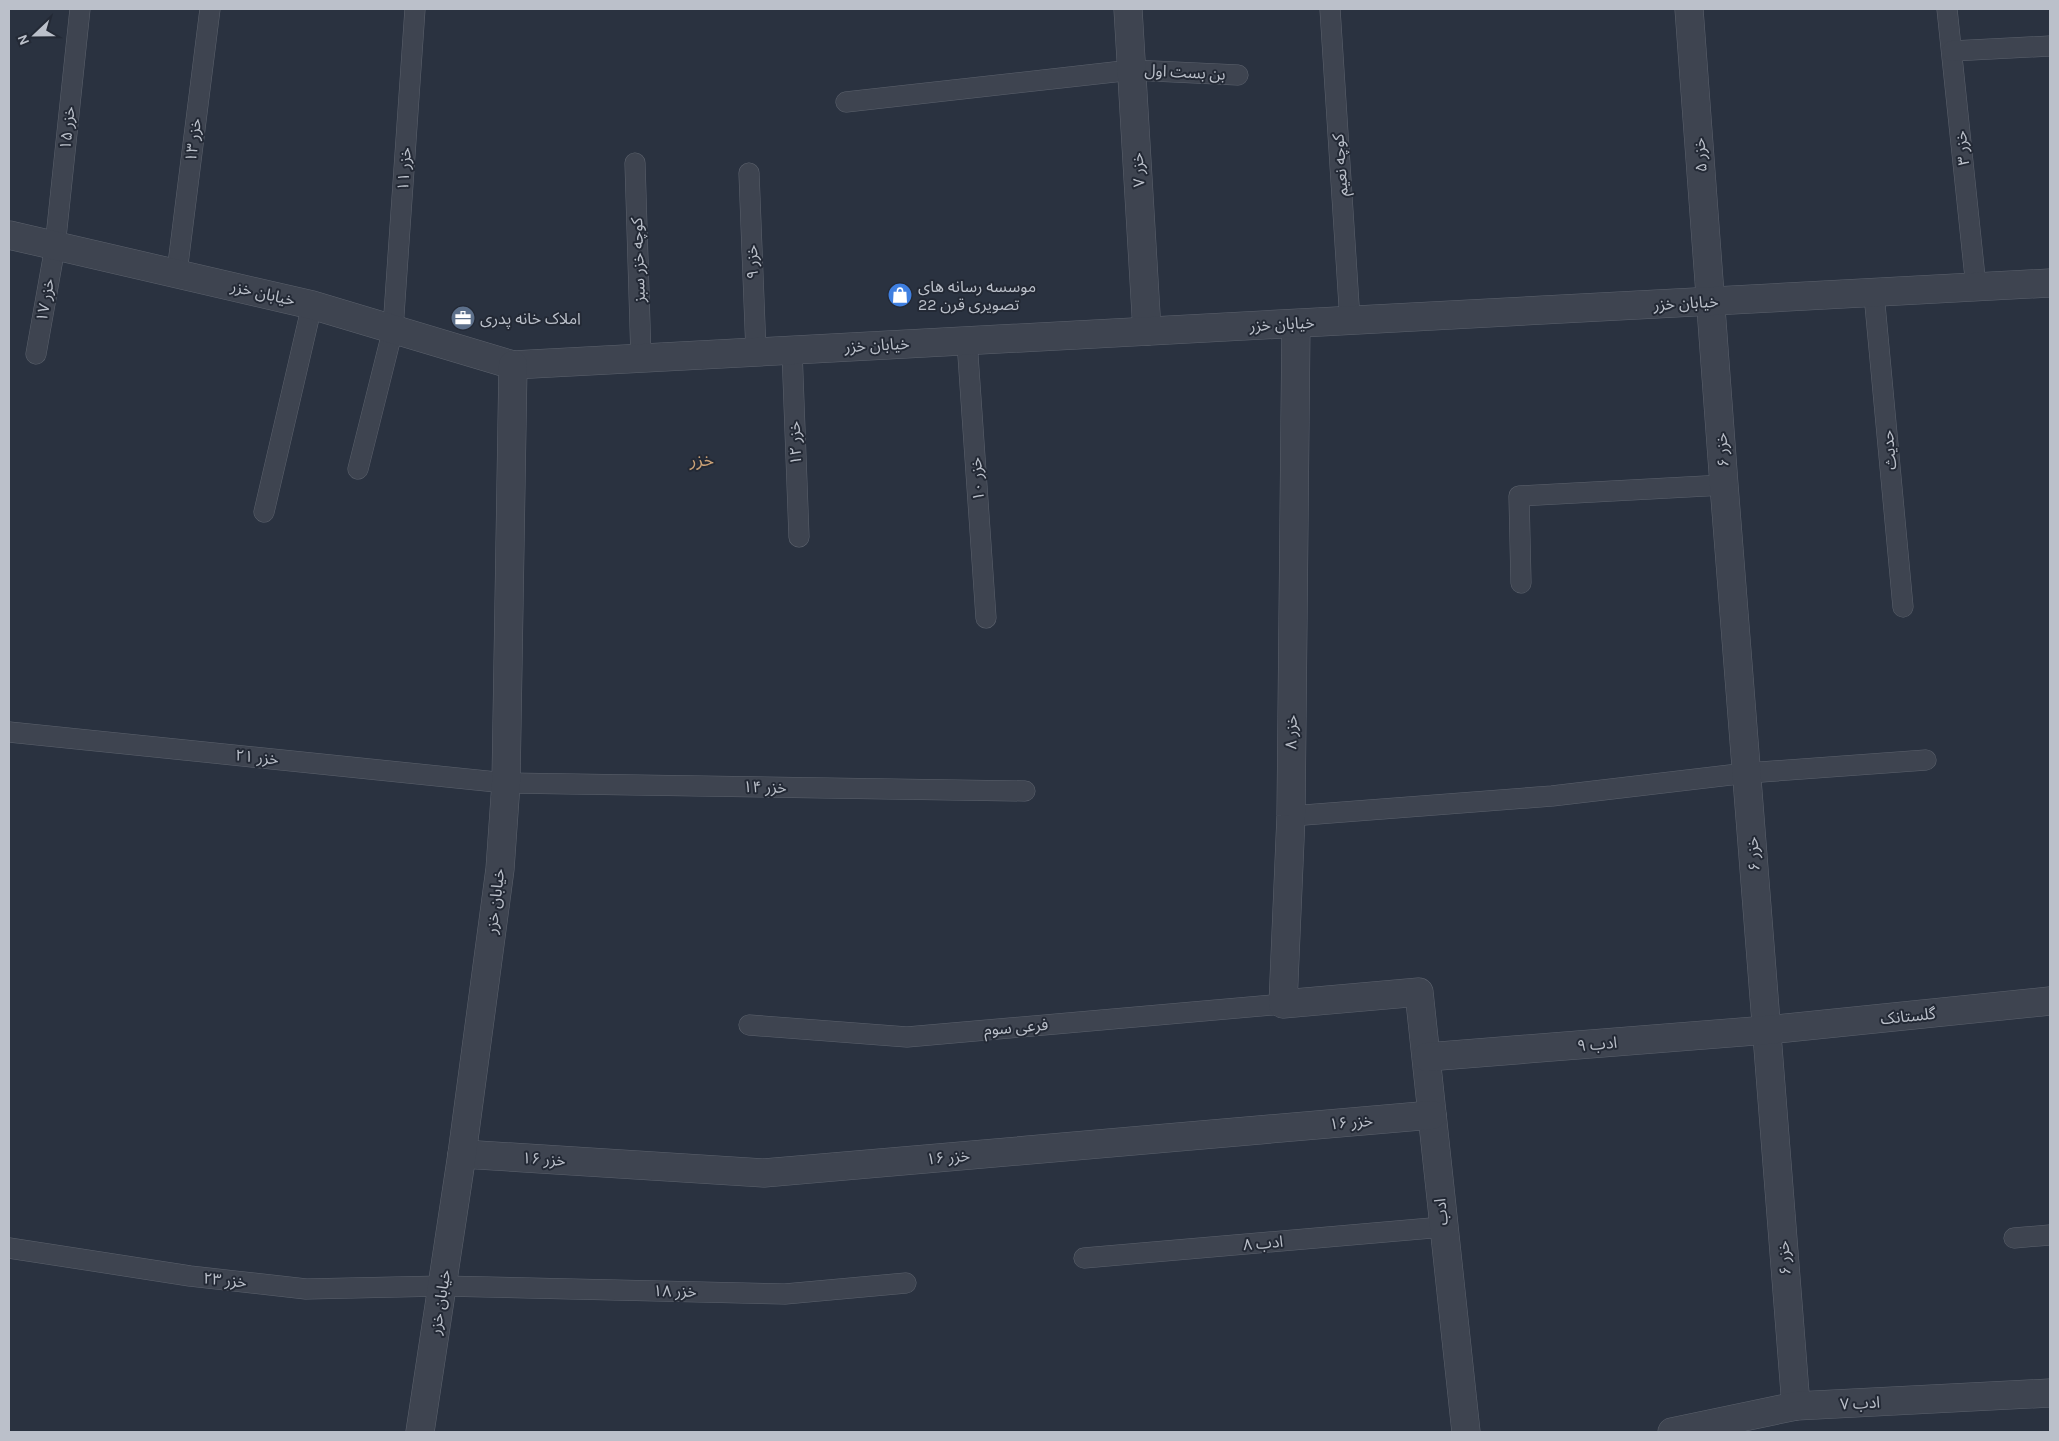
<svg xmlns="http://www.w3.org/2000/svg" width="2059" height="1441" font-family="Karla,'Noto Sans Arabic',sans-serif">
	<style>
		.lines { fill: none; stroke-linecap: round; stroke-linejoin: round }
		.service-casing { stroke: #5c626d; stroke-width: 21 }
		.minor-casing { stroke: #5c626d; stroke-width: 29 }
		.tertiary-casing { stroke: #5c626d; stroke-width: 29 }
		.service { stroke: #3e4450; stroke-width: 20 }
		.minor { stroke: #3e4450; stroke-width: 28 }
		.tertiary { stroke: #3e4450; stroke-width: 28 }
		.labels { text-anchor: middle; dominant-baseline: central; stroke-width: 4; stroke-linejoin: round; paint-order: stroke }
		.street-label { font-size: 16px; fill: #bbc0ca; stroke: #232935 }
		.poi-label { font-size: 16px; fill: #bbc0ca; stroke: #232935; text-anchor: start }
		.neighbourhood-label { font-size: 18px; fill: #caa176; stroke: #232935 }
	</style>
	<rect width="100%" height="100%" fill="#2a3240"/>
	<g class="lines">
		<defs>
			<g id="service">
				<polyline points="1330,9 1350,321"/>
				<polyline points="1947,9 1976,287"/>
				<polyline points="1952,51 2050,46"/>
				<polyline points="846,102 1132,70 1238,75"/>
				<polyline points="635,163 641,358"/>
				<polyline points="749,173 756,352"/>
				<polyline points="177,272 210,9"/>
				<polyline points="1874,294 1903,607"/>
				<polyline points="967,341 986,618"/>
				<polyline points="792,350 799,537"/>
				<polyline points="36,354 55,247 80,9"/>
				<polyline points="358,469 393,329 415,9"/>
				<polyline points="264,512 312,305"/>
				<polyline points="1521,583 1519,496 1724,485"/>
				<polyline points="9,732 506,783 1025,791"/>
				<polyline points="1291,816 1552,796 1747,773 1926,760"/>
				<polyline points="749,1025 907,1037 1283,1004"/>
				<polyline points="2014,1238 2050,1235"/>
				<polyline points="9,1248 190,1276 306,1289 442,1286 785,1294 906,1283"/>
				<polyline points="1084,1258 1443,1227"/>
			</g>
			<g id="minor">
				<polyline points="1128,9 1147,331"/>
				<polyline points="1689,9 1724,485 1796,1406"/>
				<polyline points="1296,324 1291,816 1283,1004 1419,992 1466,1432"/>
				<polyline points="1427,1057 1767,1030 2050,1001"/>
				<polyline points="462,1154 764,1173 1432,1115"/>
				<polyline points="1672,1432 1796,1406 2050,1393"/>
			</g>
			<g id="tertiary">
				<polyline points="9,235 312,305 513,365 2050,283"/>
				<polyline points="420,1432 462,1154 500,869 506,783 513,365"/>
			</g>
		</defs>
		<!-- service casing -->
		<use href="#service" class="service-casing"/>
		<!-- minor casing -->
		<use href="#minor" class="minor-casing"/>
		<!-- tertiary casing -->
		<use href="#tertiary" class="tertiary-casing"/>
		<!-- service -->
		<use href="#service" class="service"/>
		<!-- minor -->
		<use href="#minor" class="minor"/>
		<!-- tertiary -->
		<use href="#tertiary" class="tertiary"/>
	</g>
	<!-- icons -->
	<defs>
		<symbol id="shop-disc" viewBox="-11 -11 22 22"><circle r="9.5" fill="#3f7fe0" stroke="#232935"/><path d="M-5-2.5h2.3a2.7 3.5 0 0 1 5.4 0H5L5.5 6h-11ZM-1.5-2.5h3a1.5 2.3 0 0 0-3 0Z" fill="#fff"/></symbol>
		<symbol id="office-disc" viewBox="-11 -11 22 22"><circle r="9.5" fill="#5c6f8a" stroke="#232935"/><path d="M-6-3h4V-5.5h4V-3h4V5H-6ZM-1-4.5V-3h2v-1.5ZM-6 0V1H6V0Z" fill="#fff"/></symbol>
	</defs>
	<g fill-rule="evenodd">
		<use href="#shop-disc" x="886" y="281" width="28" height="28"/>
		<use href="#office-disc" x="449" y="304" width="28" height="28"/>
	</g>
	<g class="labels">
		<!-- street labels -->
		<g class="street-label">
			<text transform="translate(1185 72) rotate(3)">بن بست اول</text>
			<text transform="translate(67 128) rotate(-84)">خزر ۱۵</text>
			<text transform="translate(193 140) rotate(-83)">خزر ۱۳</text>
			<text transform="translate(1962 148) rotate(-96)">خزر ۳</text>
			<text transform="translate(1700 155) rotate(-94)">خزر ۵</text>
			<text transform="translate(1340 165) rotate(-94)">کوچه نعیم</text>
			<text transform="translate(404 169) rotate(-86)">خزر ۱۱</text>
			<text transform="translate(1138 170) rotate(-93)">خزر ۷</text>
			<text transform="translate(638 260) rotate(-92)">کوچه خزر سبز</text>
			<text transform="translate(752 262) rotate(-92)">خزر ۹</text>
			<text transform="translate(263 293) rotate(13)">خیابان خزر</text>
			<text transform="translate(45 300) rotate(-80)">خزر ۱۷</text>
			<text transform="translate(1686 303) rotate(-3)">خیابان خزر</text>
			<text transform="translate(1282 324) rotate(-3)">خیابان خزر</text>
			<text transform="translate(877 345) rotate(-3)">خیابان خزر</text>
			<text transform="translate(795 443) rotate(-92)">خزر ۱۲</text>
			<text transform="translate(1722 450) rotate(-94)">خزر ۶</text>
			<text transform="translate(1889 450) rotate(-95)">حدیث</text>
			<text transform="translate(977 479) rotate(-94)">خزر ۱۰</text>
			<text transform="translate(1291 732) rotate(-89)">خزر ۸</text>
			<text transform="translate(257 757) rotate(6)">خزر ۲۱</text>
			<text transform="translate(765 787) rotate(1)">خزر ۱۴</text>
			<text transform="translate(1753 854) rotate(-94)">خزر ۶</text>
			<text transform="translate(495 901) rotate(-83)">خیابان خزر</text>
			<text transform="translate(1908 1016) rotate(-6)">گلستانک</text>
			<text transform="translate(1016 1027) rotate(-5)">فرعی سوم</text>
			<text transform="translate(1597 1044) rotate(-5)">ادب ۹</text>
			<text transform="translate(1351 1122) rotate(-5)">خزر ۱۶</text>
			<text transform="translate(948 1157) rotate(-5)">خزر ۱۶</text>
			<text transform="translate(544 1159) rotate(4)">خزر ۱۶</text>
			<text transform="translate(1441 1212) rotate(-95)">ادب</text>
			<text transform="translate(1263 1243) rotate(-5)">ادب ۸</text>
			<text transform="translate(1784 1258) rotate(-94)">خزر ۶</text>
			<text transform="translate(225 1280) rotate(6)">خزر ۲۳</text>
			<text transform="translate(675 1291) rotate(1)">خزر ۱۸</text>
			<text transform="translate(440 1302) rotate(-81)">خیابان خزر</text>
			<text transform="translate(1860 1403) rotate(-3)">ادب ۷</text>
		</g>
		<!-- poi labels -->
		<g class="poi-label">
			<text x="918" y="286">موسسه رسانه های<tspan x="918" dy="18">تصویری قرن 22</tspan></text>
			<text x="480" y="318">املاک خانه پدری</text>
		</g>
		<!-- neighbourhood labels -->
		<g class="neighbourhood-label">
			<text x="702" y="460">خزر</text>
		</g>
	</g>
	<!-- border -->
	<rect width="2059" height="1441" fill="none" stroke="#bbc0ca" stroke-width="20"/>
	<!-- north arrow -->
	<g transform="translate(35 35) rotate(248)" stroke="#232935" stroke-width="4" paint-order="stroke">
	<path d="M0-4L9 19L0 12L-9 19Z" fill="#bbc0ca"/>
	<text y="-8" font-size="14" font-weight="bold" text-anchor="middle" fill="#bbc0ca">N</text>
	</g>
</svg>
